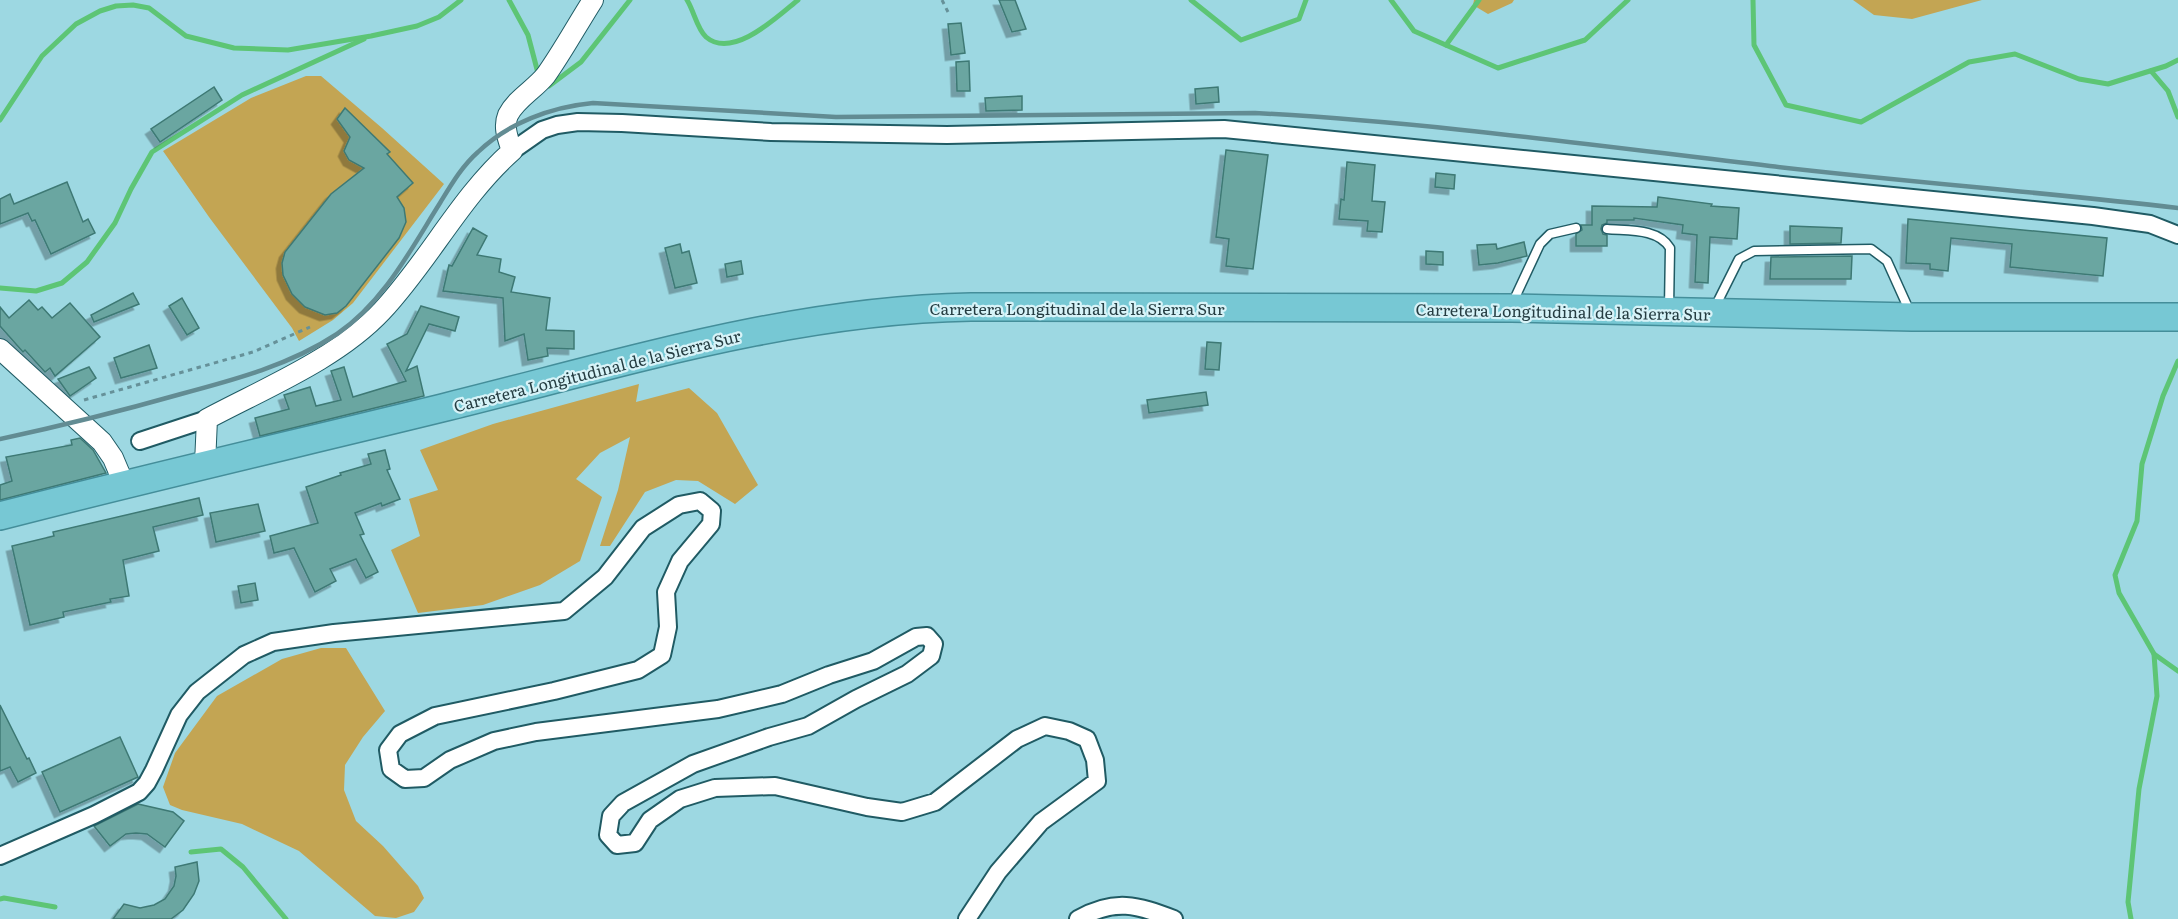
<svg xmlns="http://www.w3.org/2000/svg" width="2178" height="919" font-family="Literata,serif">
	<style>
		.green { fill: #c3a553 }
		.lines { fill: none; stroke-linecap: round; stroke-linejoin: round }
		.stream { stroke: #5dc575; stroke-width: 5 }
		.building { fill: #6ba6a1; stroke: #3e7974; stroke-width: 1.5; filter: url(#shadow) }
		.service-casing { stroke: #205b64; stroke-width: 11 }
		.minor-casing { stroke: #205b64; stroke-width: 20 }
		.tertiary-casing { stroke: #205b64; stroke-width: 22 }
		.trunk-casing { stroke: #448e9a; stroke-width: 30 }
		.path { stroke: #669199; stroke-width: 3; stroke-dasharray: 4.5 4.5; stroke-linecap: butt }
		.service { stroke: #fff; stroke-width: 8 }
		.minor { stroke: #fff; stroke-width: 16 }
		.tertiary { stroke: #fff; stroke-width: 20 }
		.trunk { stroke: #77c8d4; stroke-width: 27 }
		.rail { stroke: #628c93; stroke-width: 4.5 }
		.labels { text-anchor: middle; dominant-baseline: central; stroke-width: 4.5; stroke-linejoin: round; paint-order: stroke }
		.street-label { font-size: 16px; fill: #253d42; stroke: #d7f3f8 }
	</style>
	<defs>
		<filter id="shadow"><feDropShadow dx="-5.5" dy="5.5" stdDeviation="0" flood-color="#0004"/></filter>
	</defs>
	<rect width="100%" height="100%" fill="#9dd8e2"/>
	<!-- green -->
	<g class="green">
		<polygon points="1474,0 1514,0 1512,3 1488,14 1473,5"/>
		<polygon points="1853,0 1982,0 1912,19 1874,15"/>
		<polygon points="306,76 321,76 382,128 444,184 353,303 333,320 299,341 292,328 209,217 163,151 251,98"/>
		<polygon points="639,384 636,402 689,388 717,413 758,485 735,504 698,481 676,480 645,492 610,546 600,546 618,490 630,437 600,453 576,479 602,497 580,561 540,585 483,605 418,613 391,550 420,536 409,499 438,490 420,450 493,424"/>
		<polygon points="321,648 346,648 385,711 363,737 345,765 344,790 356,821 383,846 418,886 424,898 414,912 396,918 375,916 299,851 242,824 182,810 170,805 163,787 175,753 217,696 282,659"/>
	</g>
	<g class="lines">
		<!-- stream -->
		<g class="stream">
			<polyline points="509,0 528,35 539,77"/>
			<path d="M687,0C694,11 697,29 706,37C733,60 778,16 798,0"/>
			<polyline points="1191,0 1241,40 1299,19 1306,0"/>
			<polyline points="1391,0 1414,31 1498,68 1585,40 1628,0"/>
			<polyline points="1753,0 1754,45 1786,105 1861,122 1969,62 2015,54 2079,79 2108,84 2166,66 2178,60"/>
			<polyline points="1446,45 1479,0"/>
			<polyline points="2151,71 2168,91 2178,117"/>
			<polyline points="544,83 549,86 581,62 630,0"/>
			<polyline points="0,120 42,56 76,24 100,11 116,6 133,5 149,8 186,36 234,48 288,50 371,36 417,26 439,17 461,0"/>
			<polyline points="0,288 36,291 62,283 87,262 115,223 131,189 152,152 242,95 364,39"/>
			<polyline points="2178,361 2163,396 2142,464 2137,521 2115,575 2119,593 2154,654 2178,671"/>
			<polyline points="191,852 221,849 243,867 286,919"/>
			<polyline points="0,899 4,898 55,907"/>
			<polyline points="2131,919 2128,902 2139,789 2157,696 2154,654"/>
		</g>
	</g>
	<!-- building -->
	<g class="building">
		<polygon points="999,0 1015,0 1026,29 1012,32"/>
		<polygon points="961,23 965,53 951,55 948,24"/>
		<polygon points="969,61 970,91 957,91 956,62"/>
		<polygon points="214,87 222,100 160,142 151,129"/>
		<polygon points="1218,87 1219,102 1196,104 1195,89"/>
		<polygon points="1022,96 1022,110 986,111 985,98"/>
		<polygon points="345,108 390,152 387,154 413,183 397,197 404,208 406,222 399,238 346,306 337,313 325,315 305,307 292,294 283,275 282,263 285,252 331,194 364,168 349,160 344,151 350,137 337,119"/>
		<polygon points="1226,150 1268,155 1253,269 1226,266 1229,239 1216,237"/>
		<polygon points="1347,162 1375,165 1372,201 1385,202 1382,232 1367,231 1368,221 1339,219 1341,199 1344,200"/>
		<polygon points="1436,173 1455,175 1454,189 1435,187"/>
		<polygon points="67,182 83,222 88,219 95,233 51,254 35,220 32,221 28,213 0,224 0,199 10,194 14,204"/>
		<polygon points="1658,197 1712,204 1711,206 1739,208 1737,239 1710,237 1708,283 1695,282 1697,235 1682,233 1683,225 1634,218 1634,220 1607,220 1607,223 1602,225 1601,229 1603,234 1607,235 1607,246 1576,246 1576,234 1582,230 1581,225 1592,225 1592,206 1657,207"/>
		<polygon points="1908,219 2107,238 2103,276 2010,267 2012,244 1951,238 1948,271 1930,269 1930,264 1906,263"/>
		<polygon points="1790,226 1842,228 1841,243 1790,244"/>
		<polygon points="473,228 487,236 477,255 501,259 499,272 515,277 511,292 550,298 546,330 574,331 574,349 547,348 548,356 528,360 524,334 505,341 503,298 443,291 449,265 452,266"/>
		<polygon points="1524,242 1527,256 1498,263 1479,265 1477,245 1496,244 1497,249"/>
		<polygon points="680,244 682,253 689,251 697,283 675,288 665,248"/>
		<polygon points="1426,251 1443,252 1443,265 1426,264"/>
		<polygon points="1852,256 1851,279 1770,279 1771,257"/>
		<polygon points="741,261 743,274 727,277 725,264"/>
		<polygon points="133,293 139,304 94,322 91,315"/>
		<polygon points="182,298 199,328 187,335 169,306"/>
		<polygon points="29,300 38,310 42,307 52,318 70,303 100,337 55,376 50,368 45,372 25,350 23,352 0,326 0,307 9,318"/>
		<polygon points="421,306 459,317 455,331 429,324 406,371 417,366 424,396 260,436 255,418 289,409 284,395 310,387 316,406 341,400 331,371 344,367 353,397 406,381 387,344 407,334"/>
		<polygon points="1207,342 1221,343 1219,370 1205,369"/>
		<polygon points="149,345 157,368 121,378 114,358"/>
		<polygon points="89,367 96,378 70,396 58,379"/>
		<polygon points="1206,392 1208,405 1149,413 1147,400"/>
		<polygon points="80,438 93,450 106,473 0,500 0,485 12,481 6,457 72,445 71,440"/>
		<polygon points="385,450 390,469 387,470 400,499 382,506 381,503 355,513 364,534 360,535 378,572 366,578 356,559 330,569 336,581 315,592 294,548 274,553 270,536 318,523 306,487 341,475 340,473 371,464 368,454"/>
		<polygon points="199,498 203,515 153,527 159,551 123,560 129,596 110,599 111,602 63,612 64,617 30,625 12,546 54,536 53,532"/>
		<polygon points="258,504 265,531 216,542 210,513"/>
		<polygon points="255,583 258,600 241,603 238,586"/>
		<polygon points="0,705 27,759 29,758 36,773 18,782 10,767 0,771"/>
		<polygon points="120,737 138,777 60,812 42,772"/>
		<polygon points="138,804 173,812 184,821 165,847 147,834 136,833 126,834 110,846 94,826"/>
		<polygon points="197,862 199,881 194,894 183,910 171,919 113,919 124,904 140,908 154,905 165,899 174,886 176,876 175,867"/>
	</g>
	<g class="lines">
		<defs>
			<g id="service">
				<path d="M1607,229C1628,231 1658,228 1670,248L1669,308"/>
				<polyline points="1512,304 1540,244 1550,234 1576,228"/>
				<polyline points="1715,307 1739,259 1754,251 1871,249 1887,261 1910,312"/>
			</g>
			<g id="minor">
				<polyline points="512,151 542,130 557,125 578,122 622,123 771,132 947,135 1224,129 2093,216 2150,224 2178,235"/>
				<polyline points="140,441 207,419"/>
				<polyline points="0,856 94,815 139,792 147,783 154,770 179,715 197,692 244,655 273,642 334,633 564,611 605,577 643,528 679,505 700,501 712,511 711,524 680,561 666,592 668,627 662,655 638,670 554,691 435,716 400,734 388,750 391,769 405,779 424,778 450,760 494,741 536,732 718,709 782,694 829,675 873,661 916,637 927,636 934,644 931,656 907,674 856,699 808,726 769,737 693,764 623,803 611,816 608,835 617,845 635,843 650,820 680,799 715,788 775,786 867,807 902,812 935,802 1017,739 1045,726 1069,731 1087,739 1095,760 1097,781 1041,822 998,872 967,919"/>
				<path d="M1078,919C1115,898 1137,905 1174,919"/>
			</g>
			<g id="tertiary">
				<polyline points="0,349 102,442 113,458 124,484"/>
				<path d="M205,464L207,419C265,388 337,359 382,311C429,261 460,197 512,151C508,139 503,127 508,115C516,99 535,89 546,75C563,51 577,25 593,0"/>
			</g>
			<path id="trunk" d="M0,516C147,478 295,444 442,408C617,365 790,310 971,307L1511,308L1912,317H2178"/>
		</defs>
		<!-- service casing -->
		<use href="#service" class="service-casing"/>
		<!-- minor casing -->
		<use href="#minor" class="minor-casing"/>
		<!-- tertiary casing -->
		<use href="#tertiary" class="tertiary-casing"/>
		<!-- trunk casing -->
		<use href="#trunk" class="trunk-casing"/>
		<!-- path -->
		<g class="path">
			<polyline points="942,0 948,12"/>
			<polyline points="84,400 253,352 310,327"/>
		</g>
		<!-- service -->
		<use href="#service" class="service"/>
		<!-- minor -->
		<use href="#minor" class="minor"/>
		<!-- tertiary -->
		<use href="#tertiary" class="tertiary"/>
		<!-- trunk -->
		<use href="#trunk" class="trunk"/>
		<!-- rail -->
		<path class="rail" d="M0,439C61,426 121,411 181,394C234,380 290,365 337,334C384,302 411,249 440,203C451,185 462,166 478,152C508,123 551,107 593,103L836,117L1255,113C1427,122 1599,146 1770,166C1906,182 2042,192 2178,208"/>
	</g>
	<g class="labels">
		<!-- street labels -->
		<g class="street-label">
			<text x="1077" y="308">Carretera Longitudinal de la Sierra Sur</text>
			<text transform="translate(1563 311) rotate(1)">Carretera Longitudinal de la Sierra Sur</text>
			<text transform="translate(597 370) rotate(-14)">Carretera Longitudinal de la Sierra Sur</text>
		</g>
	</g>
</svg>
